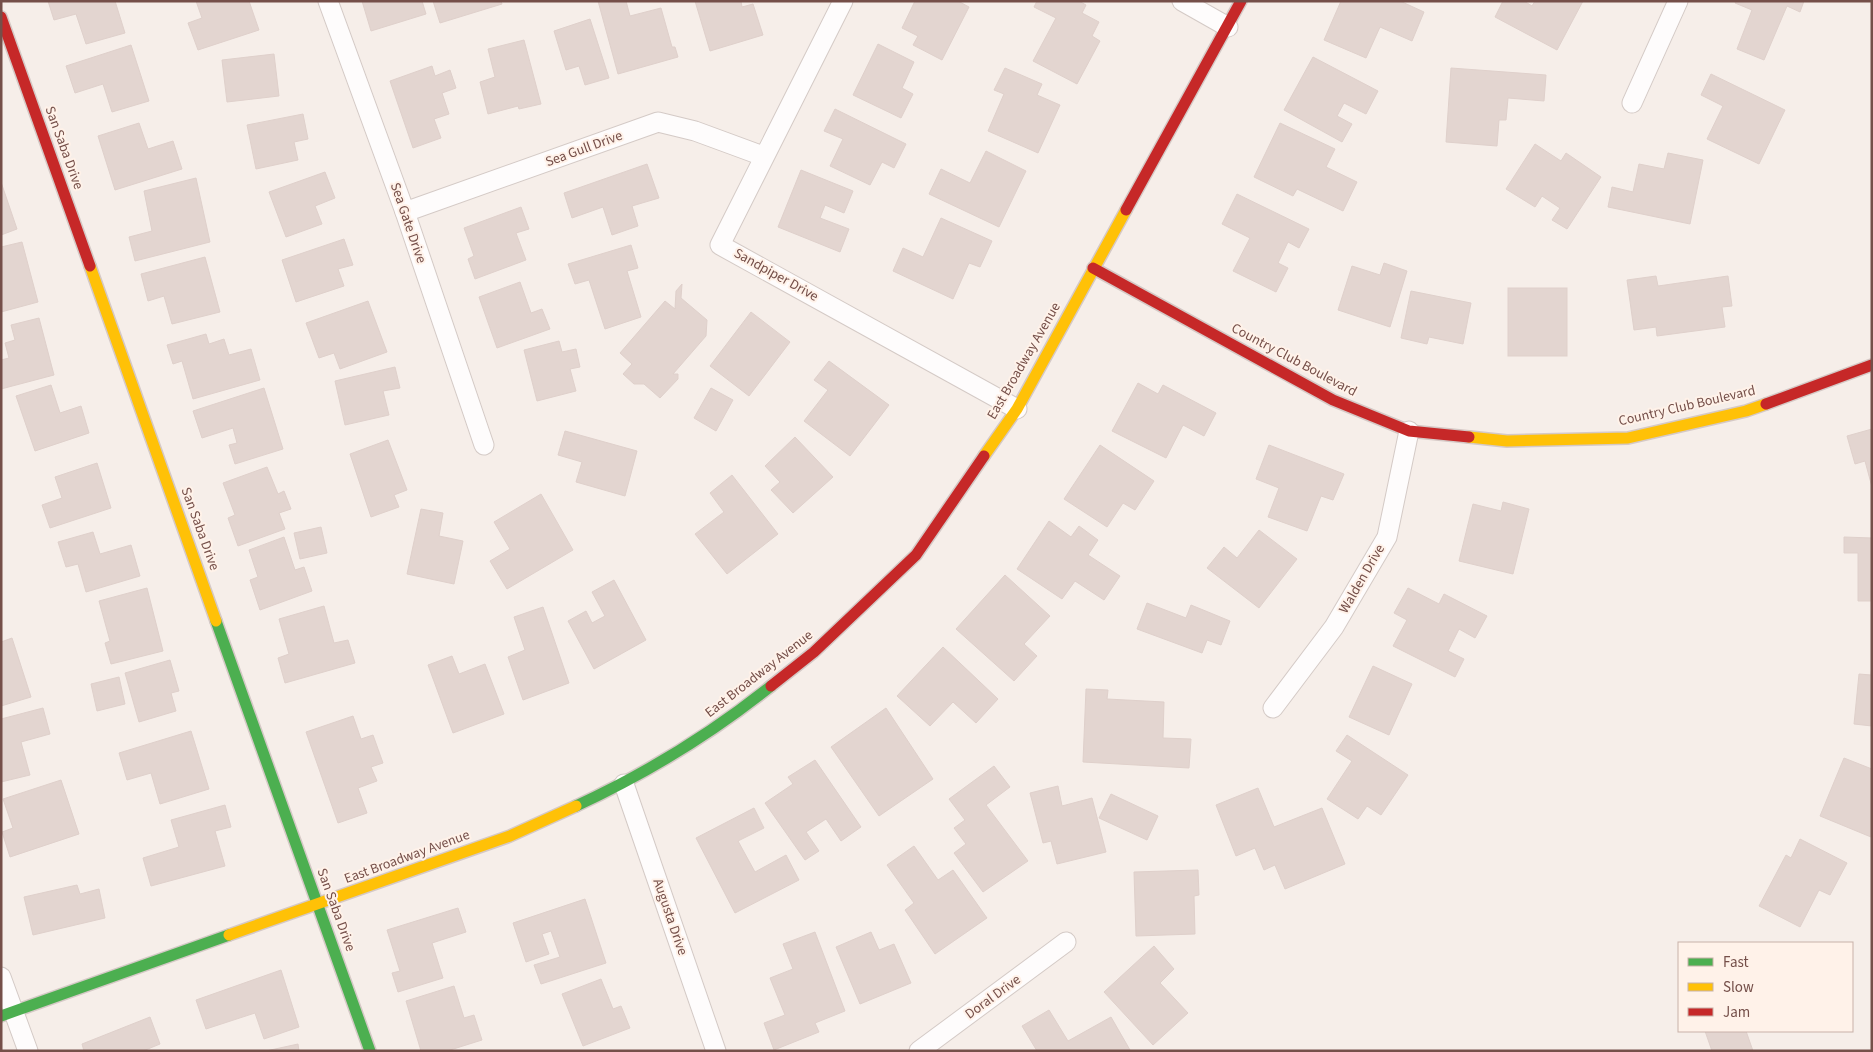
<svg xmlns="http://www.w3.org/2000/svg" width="1873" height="1052" font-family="'Source Sans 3',sans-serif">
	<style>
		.building { fill: #e3d5d0; stroke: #dfd0cb }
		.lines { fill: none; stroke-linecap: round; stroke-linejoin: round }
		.street-casing { stroke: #d4cac6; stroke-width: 21 }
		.fast-casing { stroke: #d5c9c6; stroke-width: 14 }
		.slow-casing { stroke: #d5c9c6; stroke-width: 14 }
		.jam-casing { stroke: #d5c9c6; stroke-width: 14 }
		.street { stroke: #fefcfc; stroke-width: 19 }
		.fast { stroke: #4caf50; stroke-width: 11 }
		.slow { stroke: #ffc107; stroke-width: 11 }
		.jam { stroke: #c62828; stroke-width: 11 }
		.labels { text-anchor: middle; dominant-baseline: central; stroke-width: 4; stroke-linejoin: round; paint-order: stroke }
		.street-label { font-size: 14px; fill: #754f49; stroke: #fff2e9 }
	</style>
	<rect width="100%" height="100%" fill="#f6eee9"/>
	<!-- building -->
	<g class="building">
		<polygon points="48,1 115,1 125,33 86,44 76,14 54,20"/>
		<polygon points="196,1 249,1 259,30 198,50 188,23 202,18"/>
		<polygon points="362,1 422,1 426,14 371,31"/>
		<polygon points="433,1 501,1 502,4 440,23"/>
		<polygon points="598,1 626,1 630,16 661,8 672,47 675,47 678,57 618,74"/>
		<polygon points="695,1 741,1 742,7 753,4 763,35 710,51"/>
		<polygon points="915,1 958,1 969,7 942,60 913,45 918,36 902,28"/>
		<polygon points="1037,1 1079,1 1086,5 1082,13 1099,22 1092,36 1100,41 1077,84 1033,61 1056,18 1034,7"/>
		<polygon points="1341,1 1400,1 1424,12 1412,41 1380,27 1366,58 1324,40"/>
		<polygon points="1503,1 1524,1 1532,6 1535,1 1583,1 1557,50 1495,17"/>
		<polygon points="1736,1 1804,1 1800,12 1787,6 1764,60 1737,49 1752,10 1735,3"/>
		<polygon points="590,19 609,78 585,85 579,66 566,70 554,31"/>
		<polygon points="524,40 541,104 519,109 518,106 488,114 480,82 495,77 488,49"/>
		<polygon points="878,44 914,62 902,88 913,94 901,118 853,95"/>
		<polygon points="131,45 149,101 112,112 103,84 75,93 66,66"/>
		<polygon points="274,54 279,96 227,102 222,60"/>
		<polygon points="1313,57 1378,91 1366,114 1344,103 1337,116 1352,124 1342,142 1284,110"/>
		<polygon points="432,66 435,76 450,70 456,88 442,93 449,114 434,119 441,138 413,148 390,81"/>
		<polygon points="1005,68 1042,84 1037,95 1060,105 1038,153 988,131 1004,94 994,90"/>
		<polygon points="1451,68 1546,75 1544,101 1508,98 1506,120 1499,120 1497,146 1446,142"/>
		<polygon points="1711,74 1785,110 1759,164 1707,139 1723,106 1701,95"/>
		<polygon points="835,109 906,144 894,168 882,162 870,185 830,166 843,139 824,131"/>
		<polygon points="303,114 308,139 294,142 298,160 256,169 247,125"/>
		<polygon points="139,123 148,149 173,141 182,169 115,190 98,136"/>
		<polygon points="1280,123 1335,149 1326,167 1357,182 1343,211 1297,189 1293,196 1254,177"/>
		<polygon points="1535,144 1561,161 1566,153 1601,177 1567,229 1552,220 1560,208 1542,196 1535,207 1506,189"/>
		<polygon points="986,151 1026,171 999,227 929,194 941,169 970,183"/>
		<polygon points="1668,153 1703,160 1690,224 1608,207 1612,187 1633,192 1639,164 1664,169"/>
		<polygon points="647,164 659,198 632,206 638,226 612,235 603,207 572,218 564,193"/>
		<polygon points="801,170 853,191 844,213 825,205 820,218 849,229 840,252 778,227"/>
		<polygon points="325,172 335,198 315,206 322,224 286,237 269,192"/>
		<polygon points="196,178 210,242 135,261 129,237 152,231 144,191"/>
		<polygon points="1,182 17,229 1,235"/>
		<polygon points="1237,194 1309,229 1299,248 1288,242 1278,263 1288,268 1276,292 1233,271 1250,238 1222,224"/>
		<polygon points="521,207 529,229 516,233 526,260 475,279 468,259 474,256 464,228"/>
		<polygon points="941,218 992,241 980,267 969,263 953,299 893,271 903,248 923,257"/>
		<polygon points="344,239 353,265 338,269 344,286 296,302 282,260"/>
		<polygon points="22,242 38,302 1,312 1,247"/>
		<polygon points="631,245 638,268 627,271 641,317 605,329 589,280 575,284 568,264"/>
		<polygon points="205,257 220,312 172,324 164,296 148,301 141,274"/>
		<polygon points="1384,263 1407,271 1390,327 1338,310 1352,266 1380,275"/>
		<polygon points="1656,276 1658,286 1728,276 1732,306 1722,307 1725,327 1657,336 1656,327 1634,330 1627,280"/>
		<polygon points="520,282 531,313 542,309 550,329 497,348 479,297"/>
		<polygon points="682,284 681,298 707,320 706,336 673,374 678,374 678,379 660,398 644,384 634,384 623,374 632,364 620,353 665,301 675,309 676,291"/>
		<rect x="1508" y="288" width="59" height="68"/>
		<polygon points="1411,291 1471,303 1463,344 1429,337 1427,344 1401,338"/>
		<polygon points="368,301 387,352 340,369 334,353 319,358 306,323"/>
		<polygon points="751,312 790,342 749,396 710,366"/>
		<polygon points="39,318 54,375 1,389 1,360 9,358 5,343 15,340 11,325"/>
		<polygon points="206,334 209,344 224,339 229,355 251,349 260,380 193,399 182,361 173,364 167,345"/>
		<polygon points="559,341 562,352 576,349 580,367 570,369 576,391 537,401 524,350"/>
		<polygon points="829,361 889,405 850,456 804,421 828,390 814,380"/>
		<polygon points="395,367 400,388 383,391 389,415 345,425 335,381"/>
		<polygon points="1138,383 1158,394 1163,385 1216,413 1204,436 1183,425 1166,458 1112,431"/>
		<polygon points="51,385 60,413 81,406 89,433 35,451 16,396"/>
		<polygon points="264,388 283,449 235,464 229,445 237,443 233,428 202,438 193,411"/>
		<polygon points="711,388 733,400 716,431 694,418"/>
		<polygon points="1872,429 1872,487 1865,461 1855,464 1847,436"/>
		<polygon points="565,431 637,451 625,496 576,482 582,462 558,455"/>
		<polygon points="795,437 833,477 793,513 771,490 780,482 765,466"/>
		<polygon points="388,440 407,490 394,495 399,507 371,517 350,454"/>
		<polygon points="1100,445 1154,481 1135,510 1123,503 1107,527 1064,499"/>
		<polygon points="1269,445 1344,474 1333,500 1321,496 1307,531 1268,517 1279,488 1256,479"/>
		<polygon points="97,463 111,508 50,528 42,505 62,498 55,477"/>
		<polygon points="267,467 278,494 284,491 291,509 279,513 285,529 238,546 228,518 235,515 223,483"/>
		<polygon points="732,475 778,534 727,574 695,534 724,512 710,493"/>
		<polygon points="541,494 573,550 507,589 490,561 510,549 494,522"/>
		<polygon points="1503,502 1529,509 1513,574 1459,561 1473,504 1501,511"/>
		<polygon points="421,509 443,513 439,536 463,541 454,584 407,574"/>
		<polygon points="1049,521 1071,537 1079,526 1098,540 1088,555 1120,576 1104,600 1075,581 1062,599 1017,569"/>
		<polygon points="321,527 327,553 300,559 294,533"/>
		<polygon points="1259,530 1297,559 1259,608 1207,568 1224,547 1237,558"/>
		<polygon points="93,532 100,554 131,545 140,576 86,592 78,564 66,567 58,542"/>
		<polygon points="284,537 295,570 304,567 312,591 260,610 250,580 258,577 249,550"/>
		<polygon points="1844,537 1872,538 1872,601 1858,601 1858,553 1844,553"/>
		<polygon points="1005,575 1050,616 1024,644 1037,656 1014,681 956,629"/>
		<polygon points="614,580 646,640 594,669 568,621 586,611 592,623 605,616 592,592"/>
		<polygon points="147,588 163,651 111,664 105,643 110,641 99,601"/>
		<polygon points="1408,588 1439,604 1444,594 1487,616 1475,638 1459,629 1448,651 1464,659 1455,677 1393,646 1407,620 1394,613"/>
		<polygon points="1147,603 1186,618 1191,605 1230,621 1221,645 1207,640 1202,653 1137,629"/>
		<polygon points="324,606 334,643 348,640 355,663 285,683 278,658 289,654 279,619"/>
		<polygon points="543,607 569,683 523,700 508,657 525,650 514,617"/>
		<polygon points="12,638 31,697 1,706 1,642"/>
		<polygon points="943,647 998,699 976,723 953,702 930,726 897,696"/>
		<polygon points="452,656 459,674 485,664 504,714 453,733 428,665"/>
		<polygon points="170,660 179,691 171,693 176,711 139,722 125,673"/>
		<polygon points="1373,666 1412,684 1389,735 1349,717"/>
		<polygon points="1872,666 1872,726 1854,724 1859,674 1871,675"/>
		<polygon points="119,677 125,704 97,711 91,684"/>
		<polygon points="1086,689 1108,690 1107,699 1164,702 1163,738 1191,739 1189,768 1083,762"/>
		<polygon points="43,708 50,734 21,742 30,775 1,782 1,719"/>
		<polygon points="886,708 933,779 879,816 831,747"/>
		<polygon points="353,716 361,739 373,735 383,763 371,767 377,781 358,788 367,813 338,823 306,732"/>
		<polygon points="191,731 209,789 160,804 151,773 127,780 119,753"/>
		<polygon points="1347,735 1408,775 1381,815 1367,806 1358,819 1327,799 1352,761 1336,751"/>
		<polygon points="1844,758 1872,769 1871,837 1820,816"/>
		<polygon points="815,760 861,827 841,841 826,819 806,832 819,851 805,860 765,803 793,784 788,777"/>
		<polygon points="994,766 1010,787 986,805 1028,861 983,892 954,853 966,844 954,828 965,820 949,799"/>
		<polygon points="61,780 79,834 10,857 2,832 13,828 3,799"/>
		<polygon points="1058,786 1062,806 1092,798 1106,852 1057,864 1051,841 1043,843 1030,793"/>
		<polygon points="1258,788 1274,827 1322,808 1345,864 1285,889 1275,865 1264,870 1255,848 1236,856 1216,805"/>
		<polygon points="1111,794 1158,816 1147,840 1099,818"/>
		<polygon points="225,805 231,827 215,831 225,866 151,886 143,858 179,847 171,820"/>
		<polygon points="754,808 764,828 738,841 755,872 786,855 799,880 735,913 696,838"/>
		<polygon points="1800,839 1847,863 1830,895 1819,890 1800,927 1759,906 1786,855 1791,858"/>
		<polygon points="914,846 938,880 953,870 987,918 935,954 905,910 914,903 887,865"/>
		<polygon points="1198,870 1199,895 1194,896 1195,934 1136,936 1134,872"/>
		<polygon points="77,885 80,894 99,889 105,918 33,935 24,897"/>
		<polygon points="585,899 606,963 541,984 534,965 560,957 551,931 542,934 549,954 526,962 513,923"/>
		<polygon points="458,908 466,932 432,943 443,978 398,992 392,973 400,971 387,930"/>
		<polygon points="815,932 845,1011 815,1023 819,1032 774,1050 764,1023 785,1015 770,978 793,969 783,944"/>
		<polygon points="871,932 879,950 894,944 911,983 860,1004 836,947"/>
		<polygon points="1154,946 1174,969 1160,983 1188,1013 1153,1045 1104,992"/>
		<polygon points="281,970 299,1027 264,1039 255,1013 206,1029 196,1000"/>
		<polygon points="601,979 613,1009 621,1006 630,1028 583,1046 562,994"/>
		<polygon points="454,986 464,1018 474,1015 482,1040 447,1051 421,1051 406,1001"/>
		<polygon points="1049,1010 1068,1041 1111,1017 1130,1050 1037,1051 1022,1026"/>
		<polygon points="150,1017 160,1044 143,1051 84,1051 82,1044"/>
		<polygon points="1705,1031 1746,1031 1753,1051 1712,1051"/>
		<polygon points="298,1044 299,1051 266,1051"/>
	</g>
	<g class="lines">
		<defs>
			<g id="street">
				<polyline points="328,1 405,212 484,445"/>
				<polyline points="843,1 720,245 1017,409"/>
				<polyline points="1182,1 1228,27"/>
				<polyline points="1632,103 1678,1"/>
				<polyline points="405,212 658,122 695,131 763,156"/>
				<polyline points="1273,708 1334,627 1387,537 1409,431"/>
				<polyline points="624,784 716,1051"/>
				<polyline points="1,977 28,1051"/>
				<polyline points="919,1051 1066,942"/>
			</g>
			<g id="fast">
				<polyline points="216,621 370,1051"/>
				<path d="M576,806C645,774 711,734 771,686"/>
				<polyline points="1,1016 229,935"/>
			</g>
			<g id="slow">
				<polyline points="90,266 216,621"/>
				<polyline points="1469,437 1507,441 1628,438 1746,411 1766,404"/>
				<polyline points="984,456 1017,409 1126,210"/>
				<polyline points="229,935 510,836 576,806"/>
			</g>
			<g id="jam">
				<polyline points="1,17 90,266"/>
				<polyline points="1126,210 1241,1"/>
				<polyline points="1093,268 1333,400 1409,431 1469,437"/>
				<polyline points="1766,404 1872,365"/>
				<polyline points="771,686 814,652 916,555 984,456"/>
			</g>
		</defs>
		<!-- street casing -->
		<use href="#street" class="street-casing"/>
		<!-- fast casing -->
		<use href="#fast" class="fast-casing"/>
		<!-- slow casing -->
		<use href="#slow" class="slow-casing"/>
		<!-- jam casing -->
		<use href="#jam" class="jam-casing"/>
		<!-- street -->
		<use href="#street" class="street"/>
		<!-- fast -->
		<use href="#fast" class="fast"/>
		<!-- slow -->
		<use href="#slow" class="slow"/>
		<!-- jam -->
		<use href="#jam" class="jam"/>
	</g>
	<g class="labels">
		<!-- street labels -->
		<g class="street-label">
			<text transform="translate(64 148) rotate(70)">San Saba Drive</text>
			<text transform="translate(584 149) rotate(-20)">Sea Gull Drive</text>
			<text transform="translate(408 223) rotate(71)">Sea Gate Drive</text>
			<text transform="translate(776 275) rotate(29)">Sandpiper Drive</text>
			<text transform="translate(1294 360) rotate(28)">Country Club Boulevard</text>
			<text transform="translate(1024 361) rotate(-60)">East Broadway Avenue</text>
			<text transform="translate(1687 406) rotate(-13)">Country Club Boulevard</text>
			<text transform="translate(200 529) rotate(70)">San Saba Drive</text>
			<text transform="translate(1362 579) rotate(-60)">Walden Drive</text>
			<text transform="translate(759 674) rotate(-38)">East Broadway Avenue</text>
			<text transform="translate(407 857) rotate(-20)">East Broadway Avenue</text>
			<text transform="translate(336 910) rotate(70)">San Saba Drive</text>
			<text transform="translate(670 917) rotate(71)">Augusta Drive</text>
			<text transform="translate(993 997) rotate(-36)">Doral Drive</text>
		</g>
	</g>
	<!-- border -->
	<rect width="1873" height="1052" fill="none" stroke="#754f49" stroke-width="5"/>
	<!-- legend -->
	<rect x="1678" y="942" width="175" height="90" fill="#fff2e9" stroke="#c8b1a9"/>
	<rect x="1688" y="958" width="25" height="8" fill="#4caf50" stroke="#c8b1a9"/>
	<text x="1723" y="967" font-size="15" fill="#754f49">Fast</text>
	<rect x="1688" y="983" width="25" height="8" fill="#ffc107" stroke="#c8b1a9"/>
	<text x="1723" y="992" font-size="15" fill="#754f49">Slow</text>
	<rect x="1688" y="1008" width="25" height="8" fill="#c62828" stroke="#c8b1a9"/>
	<text x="1723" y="1017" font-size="15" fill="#754f49">Jam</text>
</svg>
